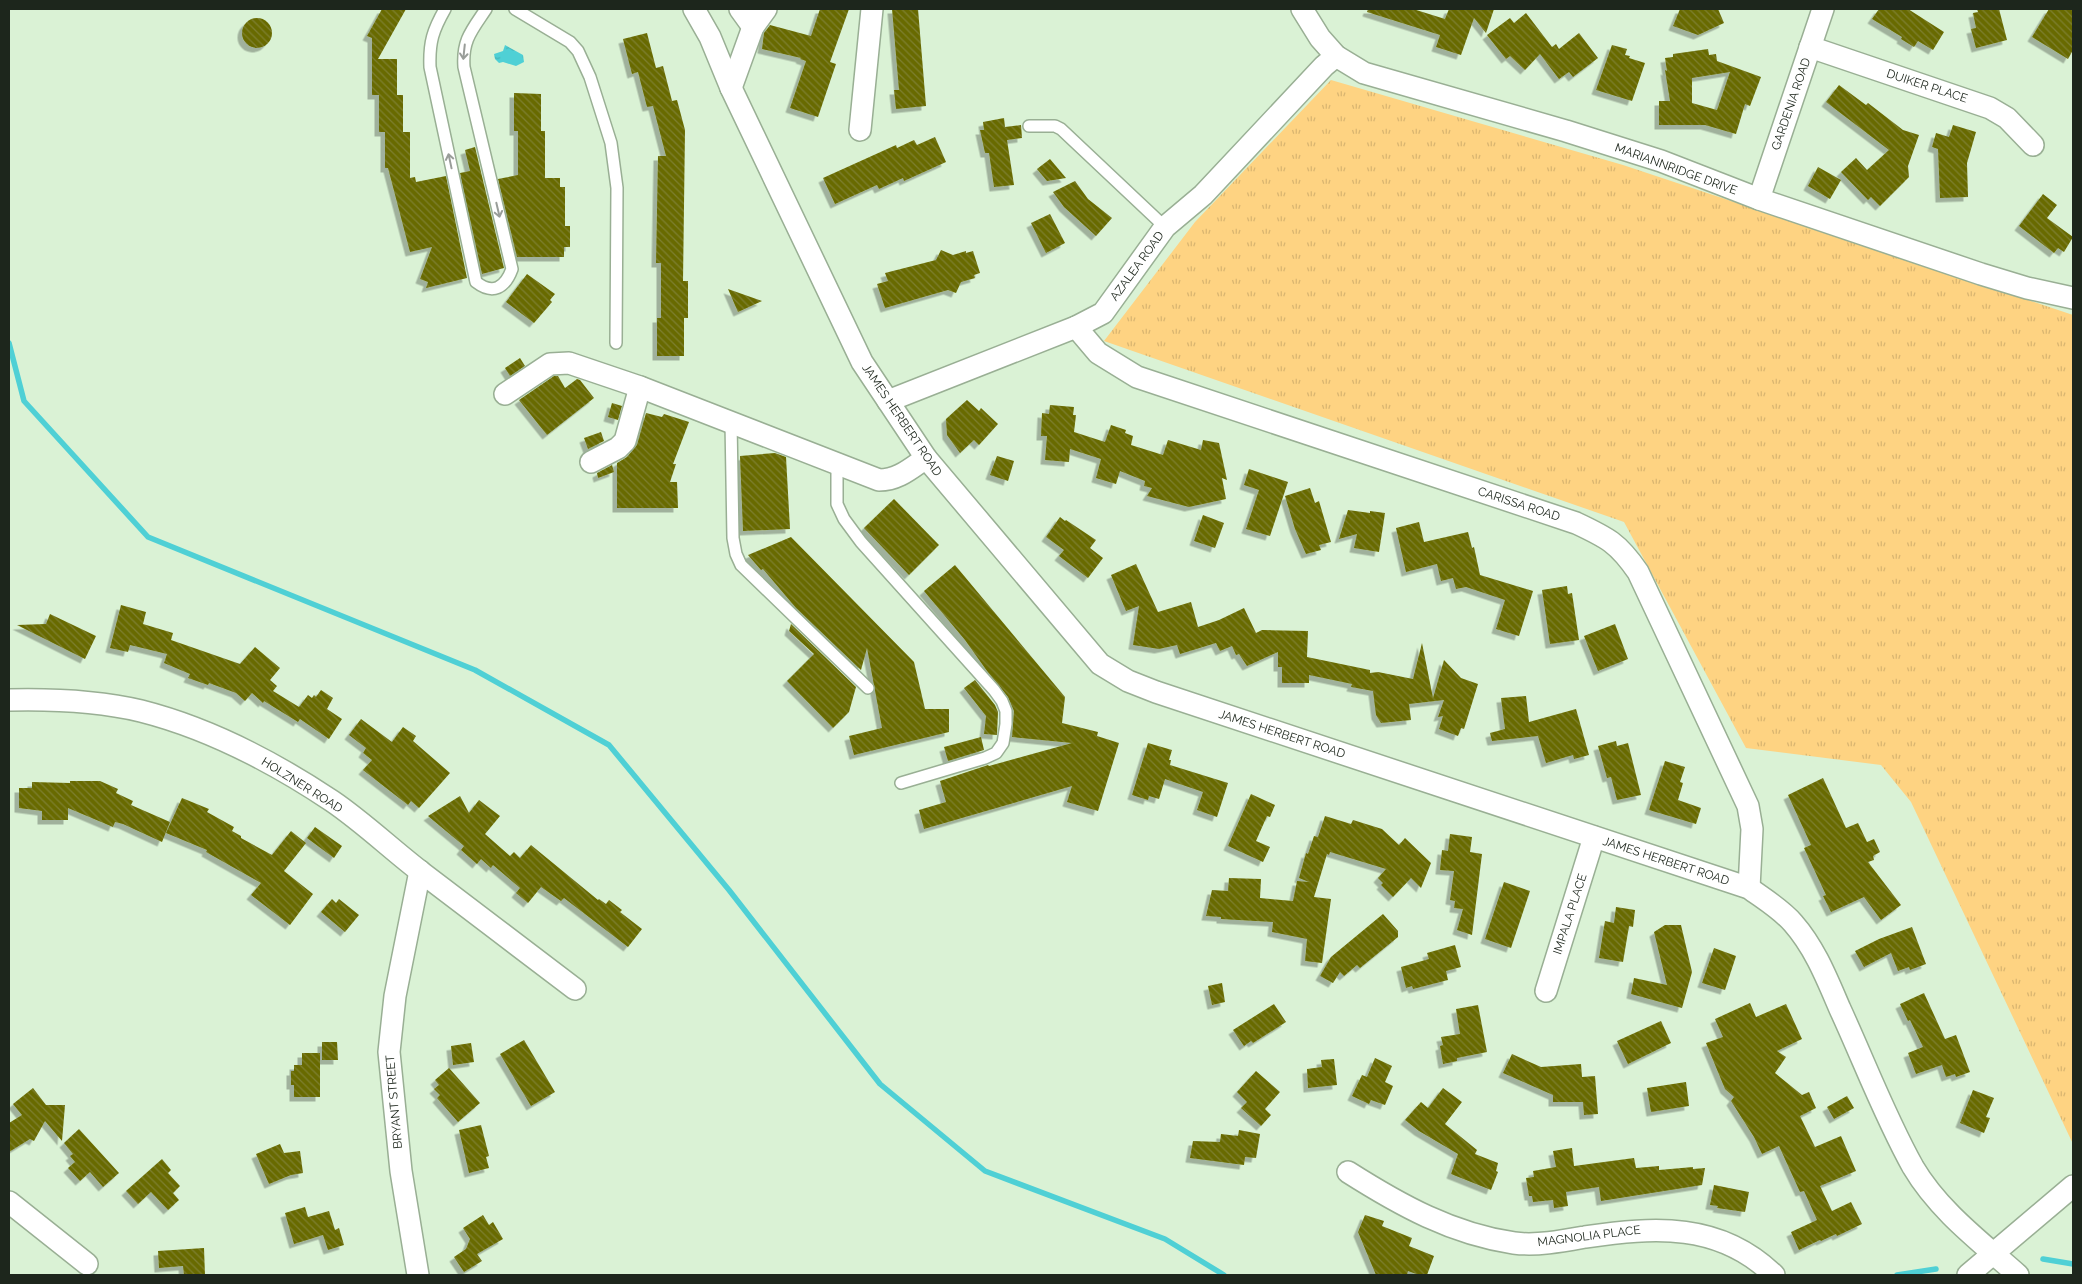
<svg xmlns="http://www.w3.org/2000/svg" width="2082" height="1284" font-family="Raleway,sans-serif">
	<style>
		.park { fill: url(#park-tufts) }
		.water { fill: url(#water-ripples) }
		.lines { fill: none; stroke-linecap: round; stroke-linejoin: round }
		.stream { stroke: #4fd0d5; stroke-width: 5.5 }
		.building { fill: url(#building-back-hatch); fill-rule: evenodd; filter: url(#shadow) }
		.service-casing { stroke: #99af94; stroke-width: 14 }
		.minor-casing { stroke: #99af94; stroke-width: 24 }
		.service { stroke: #fff; stroke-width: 11 }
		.minor { stroke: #fff; stroke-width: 21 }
		.oneway { stroke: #999d99 }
		.labels { text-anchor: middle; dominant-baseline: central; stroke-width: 5; stroke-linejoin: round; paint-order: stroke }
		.street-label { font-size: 12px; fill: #1d261c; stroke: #fff }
	</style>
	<defs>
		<pattern id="park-tufts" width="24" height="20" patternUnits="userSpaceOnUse" patternTransform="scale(1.25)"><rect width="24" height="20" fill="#fed382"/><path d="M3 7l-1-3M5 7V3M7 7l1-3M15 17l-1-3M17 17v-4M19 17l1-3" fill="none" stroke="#d9b570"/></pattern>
		<pattern id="water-ripples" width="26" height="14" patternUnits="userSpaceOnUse" patternTransform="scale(1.25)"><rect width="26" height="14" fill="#4fd0d5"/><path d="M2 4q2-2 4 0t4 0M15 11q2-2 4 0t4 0" fill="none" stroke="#44b2b6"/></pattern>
		<pattern id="building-back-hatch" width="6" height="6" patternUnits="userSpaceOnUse" patternTransform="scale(1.25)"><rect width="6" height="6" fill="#686a00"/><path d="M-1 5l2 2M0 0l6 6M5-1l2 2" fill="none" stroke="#7d7f2f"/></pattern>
		<filter id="shadow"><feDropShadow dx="-4.5" dy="4.5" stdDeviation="0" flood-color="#0004"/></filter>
	</defs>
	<rect width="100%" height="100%" fill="#daf2d5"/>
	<!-- park -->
	<polygon class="park" points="1331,80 1623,165 2073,315 2073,1144 1911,802 1881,765 1746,748 1624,522 1104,341 1195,222"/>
	<!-- water -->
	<polygon class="water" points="505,45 523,55 524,62 516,66 503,62 499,63 495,59 494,54 503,51"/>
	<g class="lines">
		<!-- stream -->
		<g class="stream">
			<polyline points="9,343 24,401 148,537 475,670 609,745 729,890 880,1084 985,1171 1165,1239 1224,1275"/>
			<polyline points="2043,1259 2073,1264"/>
			<polyline points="1897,1275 1936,1269"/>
		</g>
	</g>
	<!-- building -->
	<g class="building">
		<polygon points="382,9 406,9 378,59 397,59 397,95 403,95 403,132 410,132 410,178 415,177 416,182 446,176 467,278 426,288 428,282 420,279 432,247 410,252 388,168 385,168 385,132 379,132 379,95 372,95 372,38 367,36"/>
		<polygon points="820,9 849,9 830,62 836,64 818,117 790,108 806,61 800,59 801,58 762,49 764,33 770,25 811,36"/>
		<polygon points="892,9 918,9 926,106 896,109 894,90 899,90"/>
		<polygon points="1368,9 1413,9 1445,19 1449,9 1494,9 1486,33 1474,18 1461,55 1436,47 1440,35 1367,12"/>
		<polygon points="1680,9 1718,9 1724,23 1698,35 1673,26"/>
		<polygon points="1879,9 1908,9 1944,32 1933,50 1918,41 1914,47 1901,39 1902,37 1872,19"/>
		<polygon points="1977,9 1999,9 2007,40 1976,48 1971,29 1976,28 1973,13 1978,12"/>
		<polygon points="2049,9 2073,9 2073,50 2068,59 2032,37"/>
		<polygon points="1526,13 1552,47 1556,44 1559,49 1579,33 1598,58 1573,77 1569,72 1559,79 1540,54 1525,70 1510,56 1506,59 1487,35 1510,18 1514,23"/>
		<circle cx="257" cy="33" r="15"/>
		<polygon points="647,33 656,68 663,66 672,101 677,100 685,130 683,281 688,281 688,318 684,318 684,356 657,356 657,318 661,318 661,263 656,263 658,156 666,156 653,106 647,107 638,72 632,74 623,39"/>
		<polygon points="1612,45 1627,49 1625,55 1630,56 1629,58 1645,63 1632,101 1596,90"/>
		<path d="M1708,49L1709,55L1716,54L1717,61L1761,77L1750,106L1745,104L1736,134L1705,125H1659V101H1670L1665,70L1667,71L1665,58L1673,57V54ZM1730,72L1717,110L1692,103V78Z"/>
		<polygon points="1839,85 1866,105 1868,103 1903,130 1919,135 1908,166 1909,177 1880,206 1871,197 1868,200 1841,172 1856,158 1867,170 1889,150 1826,102"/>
		<polygon points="514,93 541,94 541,131 545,131 545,178 560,178 560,187 565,187 565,226 570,226 570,247 564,247 564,257 517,257 498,179 518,175 518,131 514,131"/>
		<polygon points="1004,118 1005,127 1021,125 1022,138 1007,140 1014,185 994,187 989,153 985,153 980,130 984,130 983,122"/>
		<polygon points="1953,125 1976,132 1967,163 1968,197 1940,198 1938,149 1932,147 1936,133 1949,137"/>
		<polygon points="935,137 946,162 904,181 903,178 879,189 877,185 835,204 823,178 896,145 897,148 914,140 917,145"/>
		<polygon points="475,147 504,268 482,274 460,173 470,171 465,150"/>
		<polygon points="1050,159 1066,178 1047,181 1037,169"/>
		<polygon points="1818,167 1841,180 1830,199 1808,186"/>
		<polygon points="1075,181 1088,199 1112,218 1096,236 1064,207 1053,192"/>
		<polygon points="2043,194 2057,205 2047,218 2073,237 2064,252 2058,248 2054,253 2019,226"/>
		<polygon points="1050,214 1065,243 1046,253 1031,223"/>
		<polygon points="941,250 953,255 966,251 966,253 973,251 980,273 974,275 975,278 961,282 956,293 948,290 885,308 877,284 888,281 885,273 936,260"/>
		<polygon points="527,274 555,294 550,300 552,302 534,323 506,302"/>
		<polygon points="728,289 762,301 738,312"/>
		<polygon points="520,358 525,366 510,376 505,368"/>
		<polygon points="554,376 558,376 565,388 577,379 580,380 594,398 547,435 519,400"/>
		<polygon points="967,400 979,411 981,408 998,424 979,445 974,440 960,453 947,435 946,419"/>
		<polygon points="612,403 622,406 618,420 608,417"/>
		<polygon points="1050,405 1074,407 1073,415 1076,415 1074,432 1105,442 1111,425 1126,430 1125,433 1133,436 1131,445 1163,455 1168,440 1201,450 1203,440 1219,443 1227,480 1222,478 1226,499 1189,507 1147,496 1152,488 1144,486 1145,481 1120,471 1116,484 1096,478 1101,459 1070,449 1069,462 1045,460 1047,436 1041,436 1042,413 1049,414"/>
		<polygon points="646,413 662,417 664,414 689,422 673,464 676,464 670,482 677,482 678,508 617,508 617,463 627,457 637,445"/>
		<polygon points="601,432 604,441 588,449 584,438"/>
		<polygon points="775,453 786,457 790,529 743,531 740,456"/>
		<polygon points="997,456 1014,461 1008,481 990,475"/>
		<polygon points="612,465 614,472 598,478 597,473"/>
		<polygon points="1249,469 1288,482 1270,536 1246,529 1259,490 1244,485"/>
		<polygon points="1310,488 1315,503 1319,501 1331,542 1319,545 1321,550 1306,554 1295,529 1285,496"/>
		<polygon points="894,499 939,545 909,575 864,528"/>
		<polygon points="1348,510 1370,513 1370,511 1385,513 1379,552 1354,548 1357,534 1339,539"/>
		<polygon points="1203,515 1224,523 1215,548 1194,541"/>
		<polygon points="1060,517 1065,521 1066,520 1096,540 1090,548 1103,558 1088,578 1059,556 1064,550 1046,537"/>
		<polygon points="1419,522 1424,542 1468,532 1472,548 1474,547 1480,575 1533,591 1519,636 1496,629 1505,600 1466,587 1456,589 1453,578 1441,581 1437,564 1406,572 1396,528"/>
		<polygon points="791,537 914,662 925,709 949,709 949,732 854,755 849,736 882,728 867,648 861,670 796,608 763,569 761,570 748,555"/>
		<polygon points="1136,564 1158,612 1191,602 1198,627 1219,620 1244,608 1256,633 1262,630 1308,631 1307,657 1370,670 1370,673 1378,672 1413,679 1422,643 1433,698 1444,660 1461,678 1478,684 1464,729 1461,728 1458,736 1439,729 1443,716 1438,717 1444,700 1409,704 1411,720 1381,723 1376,715 1373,691 1351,687 1352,684 1309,675 1309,683 1282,683 1282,667 1278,667 1278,652 1247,666 1239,654 1236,655 1232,646 1220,651 1216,643 1180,654 1177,645 1159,649 1133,645 1139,606 1126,611 1111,575"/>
		<polygon points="955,565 1065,697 1062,723 1098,732 1097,736 1119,743 1098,811 1067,802 1072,786 924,829 919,810 946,802 940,781 988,765 989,766 1072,743 1012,737 1014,711 1008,697 987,671 965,640 924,591"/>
		<polygon points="1567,586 1568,594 1572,593 1579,640 1550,644 1542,590"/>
		<polygon points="121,605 146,612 143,624 173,633 171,640 240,664 255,647 280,668 270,680 277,686 273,691 299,707 308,695 312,698 314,695 316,697 321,690 333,698 327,709 342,719 329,739 300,719 298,722 264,701 263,703 252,693 245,701 236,693 209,683 208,685 188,678 190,674 164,663 167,654 130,645 128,652 110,648"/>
		<polygon points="50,614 96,636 85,659 17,625 46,624"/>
		<polygon points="791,624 856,687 849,712 833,728 787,681 814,654 789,631"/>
		<polygon points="1615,624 1628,659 1598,671 1584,636"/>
		<polygon points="975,680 995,705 998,712 997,735 984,734 986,716 964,688"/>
		<polygon points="1526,696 1529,722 1576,709 1589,755 1574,759 1573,755 1546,763 1538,736 1492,741 1490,733 1505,729 1501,698"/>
		<polygon points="361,719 392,742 403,727 416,736 413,741 450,773 419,808 411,801 408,805 363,770 372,760 363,753 366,748 349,735"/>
		<polygon points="981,737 984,750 948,761 944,747"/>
		<polygon points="1616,741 1617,746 1628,743 1641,795 1617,800 1611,777 1607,778 1598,746"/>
		<polygon points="1148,743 1172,750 1169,760 1171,760 1170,765 1228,783 1217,817 1197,810 1203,792 1165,779 1159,799 1149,796 1148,800 1132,795"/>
		<polygon points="1665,761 1685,767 1680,782 1683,783 1678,800 1701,808 1696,824 1649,810"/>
		<polygon points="1823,778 1846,828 1858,823 1867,842 1874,839 1880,852 1873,856 1874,860 1868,862 1901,905 1881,920 1864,897 1831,912 1823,896 1826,895 1804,848 1811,845 1788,795"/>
		<polygon points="70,781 100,781 118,789 116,793 133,801 131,805 170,822 162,842 123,824 115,822 113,827 68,808 68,820 42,820 42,811 19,808 19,788 32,788 32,782 70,783"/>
		<polygon points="1251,794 1275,805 1270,817 1267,816 1256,841 1270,847 1263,862 1228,846"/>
		<polygon points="460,796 469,813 479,800 500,816 485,834 510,856 514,852 520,858 531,845 598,900 599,899 606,904 609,900 622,910 620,912 642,929 628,947 564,898 561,901 541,887 528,903 516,893 520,888 493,865 491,868 481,859 477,864 461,850 464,846 428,816"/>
		<polygon points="182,798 209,809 207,812 234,827 232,831 241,836 241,838 272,855 291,831 306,843 284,871 313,894 290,925 251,895 261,883 206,852 207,850 166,833"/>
		<polygon points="1325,816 1351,824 1353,820 1382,829 1399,845 1405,838 1431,863 1421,888 1411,878 1393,897 1381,885 1383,883 1378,878 1386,869 1330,852 1329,855 1327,854 1314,897 1331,899 1322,963 1305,961 1307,939 1272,932 1273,922 1221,919 1221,917 1206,916 1212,890 1228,891 1229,878 1261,879 1260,898 1293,901 1297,881 1309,882 1299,878 1306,853 1308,854 1314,836 1318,837"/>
		<polygon points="315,827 342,846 334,858 307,838"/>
		<polygon points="1450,834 1472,837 1470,852 1482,854 1472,935 1457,930 1463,909 1454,908 1455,901 1450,900 1454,871 1440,870 1442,850 1448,851"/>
		<polygon points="1504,882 1530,891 1511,948 1485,939"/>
		<polygon points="332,899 336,903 339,899 359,915 345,932 321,912"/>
		<polygon points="1616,907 1635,910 1633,927 1629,926 1623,962 1599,958 1605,921 1614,923"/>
		<polygon points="1383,914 1398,931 1398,937 1360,968 1357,965 1344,976 1340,972 1333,983 1320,976 1331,957"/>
		<polygon points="1665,925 1681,925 1692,972 1682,1008 1631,994 1634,978 1667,985 1654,932"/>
		<polygon points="1912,927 1926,964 1910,970 1909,967 1898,971 1891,953 1864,967 1855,951 1879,939"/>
		<polygon points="1455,945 1461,967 1446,971 1448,980 1413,989 1412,986 1406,988 1401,967 1429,959 1427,953"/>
		<polygon points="1714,948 1736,956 1725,990 1702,983"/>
		<polygon points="1222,983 1225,1002 1212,1005 1208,986"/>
		<polygon points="1924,993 1945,1039 1956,1035 1970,1072 1956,1077 1955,1074 1946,1077 1942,1065 1916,1074 1908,1053 1923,1047 1910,1020 1908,1021 1900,1004"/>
		<polygon points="1750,1003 1756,1017 1786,1004 1802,1039 1777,1051 1786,1057 1775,1073 1802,1095 1809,1092 1816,1108 1800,1116 1815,1147 1841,1136 1856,1171 1820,1186 1832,1211 1851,1202 1862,1224 1837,1236 1836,1234 1821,1241 1820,1240 1799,1250 1791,1232 1817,1220 1804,1191 1800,1192 1779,1146 1762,1154 1754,1137 1731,1101 1734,1097 1725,1089 1706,1043 1723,1037 1715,1019"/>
		<polygon points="1274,1004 1286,1022 1253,1043 1251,1041 1244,1046 1233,1030"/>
		<polygon points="1478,1005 1487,1052 1457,1058 1457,1061 1443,1064 1440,1046 1443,1045 1441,1037 1460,1034 1456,1009"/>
		<polygon points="1661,1021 1671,1043 1628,1064 1617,1041"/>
		<polygon points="524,1040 555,1092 531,1106 500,1054"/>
		<polygon points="322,1042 337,1042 338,1060 322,1060"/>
		<polygon points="471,1043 474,1062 453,1065 451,1046"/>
		<polygon points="302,1053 320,1053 320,1097 294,1097 294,1085 291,1085 291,1071 294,1071 294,1065 302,1065"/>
		<polygon points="1512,1054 1541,1067 1581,1064 1582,1077 1595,1076 1598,1114 1584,1115 1583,1102 1553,1102 1553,1095 1503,1073"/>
		<polygon points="1375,1058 1392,1066 1385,1082 1393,1086 1385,1105 1371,1100 1369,1104 1352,1096 1362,1075 1367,1077"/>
		<polygon points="1334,1059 1337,1085 1308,1088 1307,1069 1322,1067 1321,1060"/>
		<polygon points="449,1068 480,1103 458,1122 437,1098 440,1095 434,1089 439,1085 435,1080"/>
		<polygon points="1256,1071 1280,1092 1265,1109 1271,1115 1261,1126 1241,1108 1247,1102 1237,1092"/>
		<polygon points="1686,1082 1689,1106 1651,1112 1647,1088"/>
		<polygon points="33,1088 46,1105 65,1105 62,1141 45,1121 34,1141 30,1139 9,1152 9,1123 22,1115 13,1104"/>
		<polygon points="1443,1088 1462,1102 1445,1124 1477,1150 1475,1154 1498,1163 1496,1171 1498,1172 1491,1190 1451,1174 1458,1154 1419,1131 1405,1120 1421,1102 1428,1108"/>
		<polygon points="1973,1090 1994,1098 1986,1117 1990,1118 1984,1133 1960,1123"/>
		<polygon points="1847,1096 1854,1108 1834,1119 1827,1107"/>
		<polygon points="481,1125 489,1156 486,1157 489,1168 469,1173 459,1130"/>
		<polygon points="79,1129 119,1173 103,1187 90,1172 80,1181 68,1168 75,1162 70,1156 73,1154 64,1143"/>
		<polygon points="1239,1130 1260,1134 1256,1158 1245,1157 1244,1165 1190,1158 1193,1141 1220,1142 1221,1134 1238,1136"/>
		<polygon points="280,1144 284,1153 300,1151 303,1173 291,1175 269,1184 256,1154"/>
		<polygon points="1572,1148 1574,1166 1634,1158 1636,1168 1659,1166 1659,1170 1693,1167 1693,1169 1705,1168 1702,1185 1601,1201 1599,1187 1566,1192 1568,1206 1554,1208 1553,1200 1533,1202 1532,1196 1529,1196 1526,1178 1534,1177 1533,1171 1556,1167 1553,1151"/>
		<polygon points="162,1159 171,1170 168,1173 180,1186 173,1193 179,1200 168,1210 151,1192 138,1204 126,1191"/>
		<polygon points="1714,1185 1749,1192 1745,1212 1717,1208 1718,1206 1710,1205"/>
		<polygon points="305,1207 308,1217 329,1211 335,1230 339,1228 344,1245 328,1250 323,1235 294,1244 285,1213"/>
		<polygon points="483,1215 489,1225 493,1222 503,1239 477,1254 482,1261 464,1272 454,1257 466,1249 470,1239 463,1228"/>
		<polygon points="1365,1215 1384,1221 1382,1226 1412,1238 1409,1246 1434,1256 1427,1275 1419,1275 1408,1271 1407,1275 1376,1275 1358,1232"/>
		<polygon points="204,1248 205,1275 184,1275 183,1266 159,1268 158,1251"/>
	</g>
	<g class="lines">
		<defs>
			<g id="service">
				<path d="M445,9C433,30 429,42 430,67L476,282C493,295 505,288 512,269L464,67C462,40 472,30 486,9"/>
				<polyline points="515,9 570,42 578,51 590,77 611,143 617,188 616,343"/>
				<polyline points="1029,126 1055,126 1061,129 1165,227"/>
				<polyline points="731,422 733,538 736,554 741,565 868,688"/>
				<polyline points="837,464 837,504 844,519 861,542 994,690 1002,701 1006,711 1006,724 1003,743 996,753 985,758 901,783"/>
			</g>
			<g id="minor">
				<path d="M694,9L710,37L731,88L862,362L926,458L1100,664L1128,681L1156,692L1749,888C1764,899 1781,909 1793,923C1815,948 1827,979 1840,1009C1864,1061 1885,1117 1913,1167C1939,1211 1981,1242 2018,1275"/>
				<polyline points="740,9 753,27"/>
				<polyline points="1302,9 1320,38 1336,56 1364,73 1566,131 1661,161 1759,199 1981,274 2027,288 2073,298"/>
				<polyline points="1810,47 1990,108 2007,118 2033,145"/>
				<polyline points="731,88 753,27 766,9"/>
				<polyline points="860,130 872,9"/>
				<polyline points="1759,199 1823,9"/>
				<path d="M1076,327L1098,353L1137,377L1576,523C1608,538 1618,543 1638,572L1748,806L1752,829L1749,888"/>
				<path d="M505,394L550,364L569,363L640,387L879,480C898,480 910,469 926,458"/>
				<polyline points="888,401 1076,327 1103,313 1165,227 1203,195 1324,66 1336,56"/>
				<polyline points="591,462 618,448 625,441 640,387"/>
				<path d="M9,700C52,699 99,701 141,711C208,728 275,763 332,801C363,822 391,849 421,872C472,911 524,950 575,989"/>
				<polyline points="1546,991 1594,837"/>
				<path d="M1348,1172C1400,1205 1452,1234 1514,1243C1537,1246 1563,1241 1585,1237C1655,1227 1719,1222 1774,1275"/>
				<polyline points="9,1202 87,1264"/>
				<polyline points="418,1275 401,1171 389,1052 395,996 420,871"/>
				<polyline points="1968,1275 2073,1186"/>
			</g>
		</defs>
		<!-- service casing -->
		<use href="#service" class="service-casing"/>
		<!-- minor casing -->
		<use href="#minor" class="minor-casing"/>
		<!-- service -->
		<use href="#service" class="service"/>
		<!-- minor -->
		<use href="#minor" class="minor"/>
	</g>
	<!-- one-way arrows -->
	<defs><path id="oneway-shaft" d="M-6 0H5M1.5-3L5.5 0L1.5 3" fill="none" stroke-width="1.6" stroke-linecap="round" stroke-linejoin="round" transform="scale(1.25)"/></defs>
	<g class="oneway">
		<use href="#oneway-shaft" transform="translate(464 52) rotate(96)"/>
		<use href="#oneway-shaft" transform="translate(450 161) rotate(-102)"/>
		<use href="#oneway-shaft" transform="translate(498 210) rotate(77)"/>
	</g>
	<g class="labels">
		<!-- street labels -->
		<g class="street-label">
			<text transform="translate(1927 86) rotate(18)">DUIKER PLACE</text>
			<text transform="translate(1791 104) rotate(-71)">GARDENIA ROAD</text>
			<text transform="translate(1676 169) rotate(20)">MARIANNRIDGE DRIVE</text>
			<text transform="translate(1137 266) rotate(-54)">AZALEA ROAD</text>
			<text transform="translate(902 420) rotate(56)">JAMES HERBERT ROAD</text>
			<text transform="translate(1519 504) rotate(18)">CARISSA ROAD</text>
			<text transform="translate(1282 734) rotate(18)">JAMES HERBERT ROAD</text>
			<text transform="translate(302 785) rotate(32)">HOLZNER ROAD</text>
			<text transform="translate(1666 861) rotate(18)">JAMES HERBERT ROAD</text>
			<text transform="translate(1570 914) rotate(-72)">IMPALA PLACE</text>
			<text transform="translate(394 1102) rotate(-95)">BRYANT STREET</text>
			<text transform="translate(1589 1236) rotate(-7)">MAGNOLIA PLACE</text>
		</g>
	</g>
	<!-- border -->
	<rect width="2082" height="1284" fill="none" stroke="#1d261c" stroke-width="20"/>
</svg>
